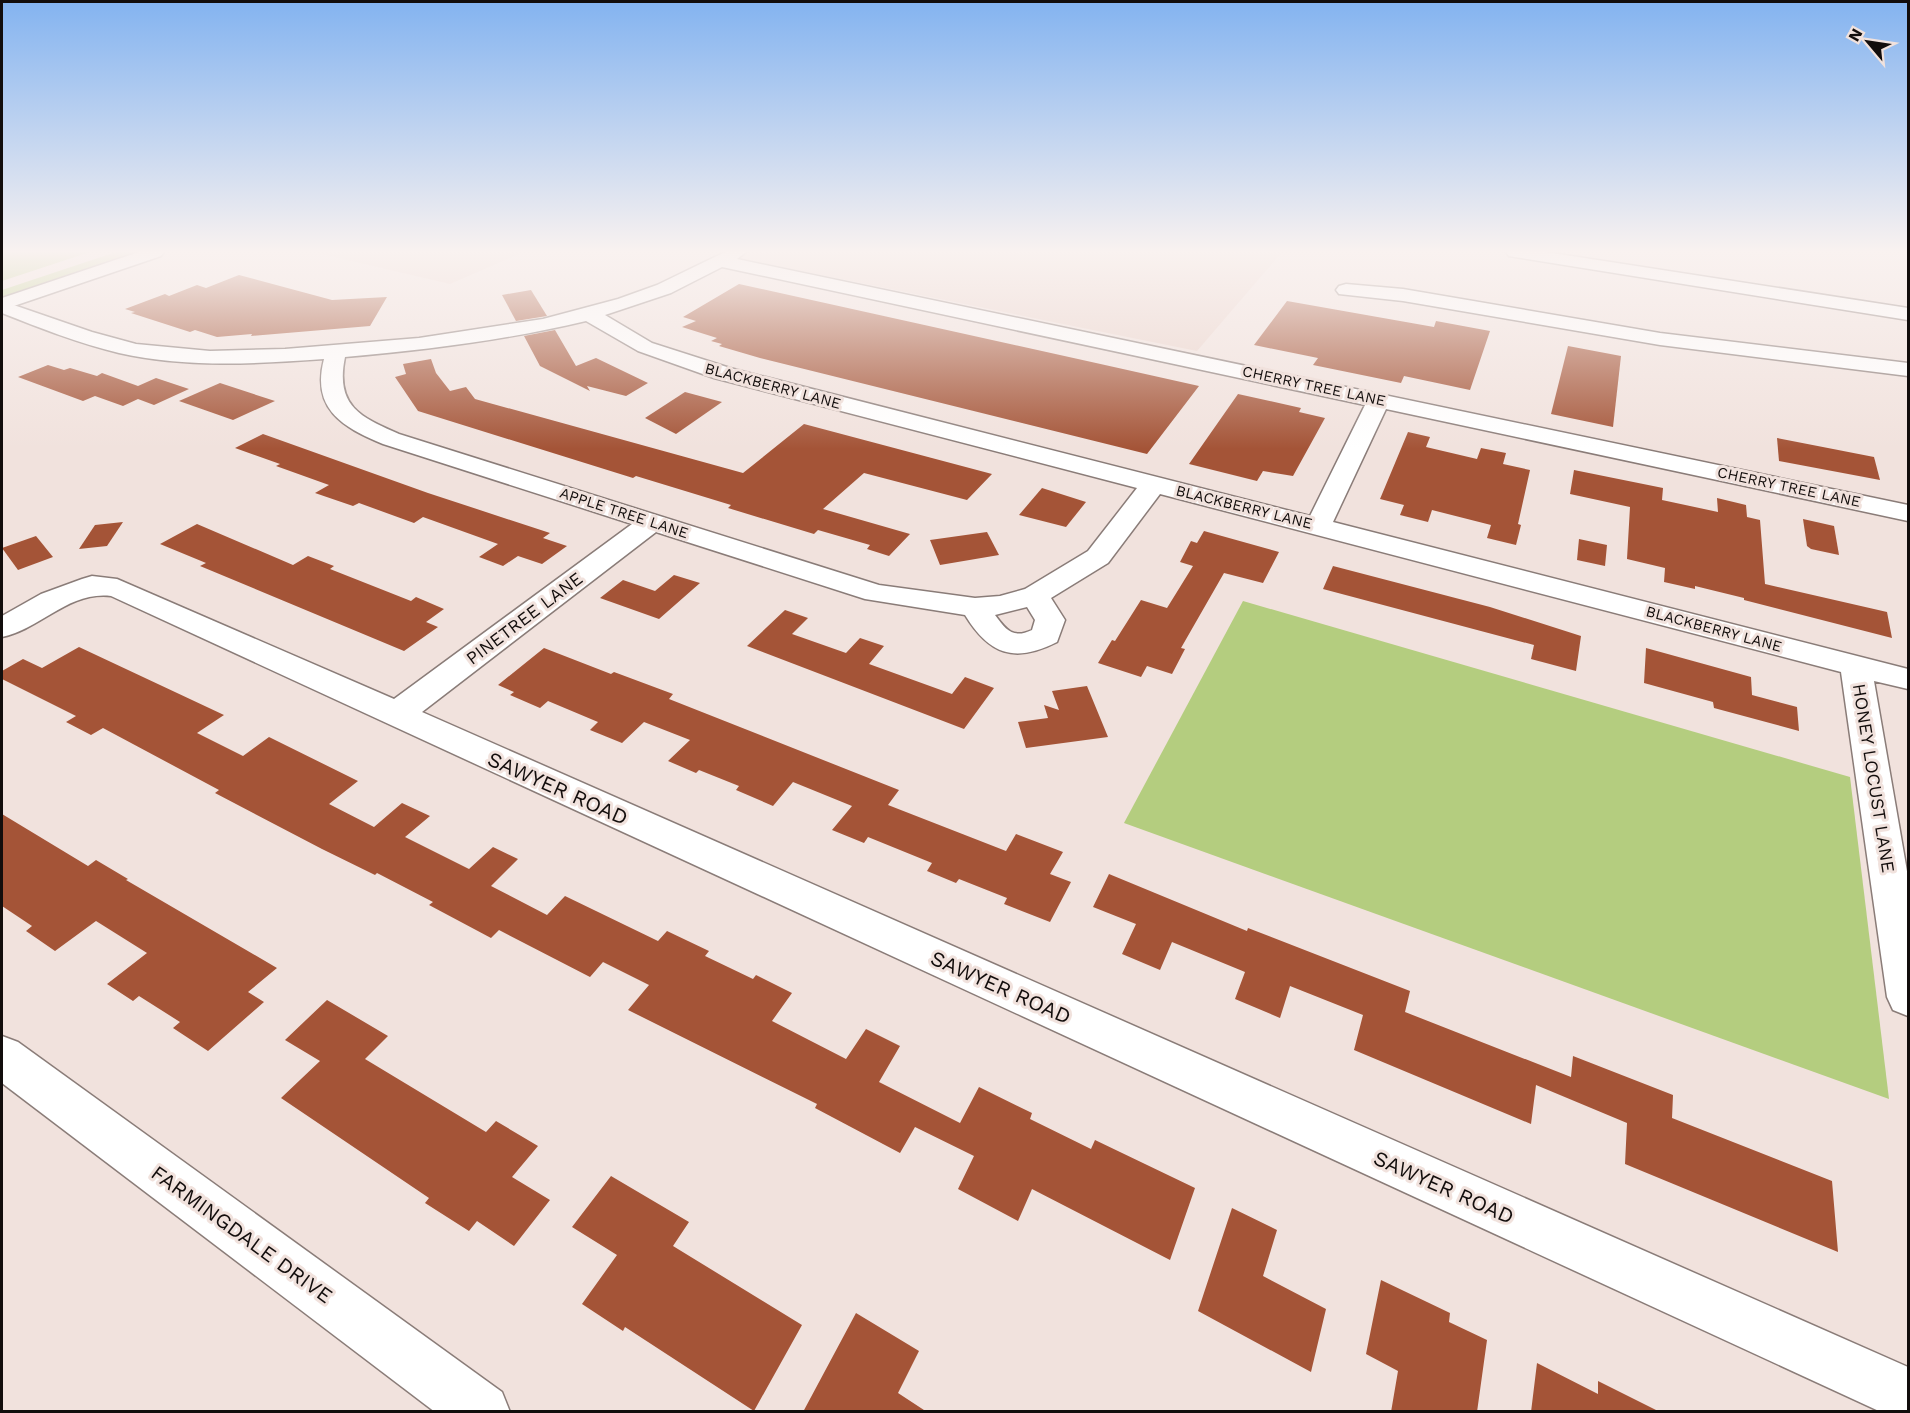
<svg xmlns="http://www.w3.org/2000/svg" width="1910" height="1413" font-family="'Work Sans',sans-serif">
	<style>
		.built { fill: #ead3cb }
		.green { fill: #b4cd7f }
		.building { fill: #a45437 }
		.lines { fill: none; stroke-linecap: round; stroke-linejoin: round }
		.minor-casing { stroke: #8a7c78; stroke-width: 3 }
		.major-casing { stroke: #8a7c78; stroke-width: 3 }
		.minor { fill: #fff; fill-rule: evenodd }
		.major { fill: #fff; fill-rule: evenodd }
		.labels { text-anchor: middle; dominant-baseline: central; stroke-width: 6; stroke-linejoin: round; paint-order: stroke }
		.far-street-label { font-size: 15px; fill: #120d0c; stroke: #f1e2dd }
		.street-label { font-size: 18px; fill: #120d0c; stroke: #f1e2dd }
		.near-street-label { font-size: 21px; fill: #120d0c; stroke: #f1e2dd }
	</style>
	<rect width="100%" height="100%" fill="#f1e2dd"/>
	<!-- built -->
	<g class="built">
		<polygon points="313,252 524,252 450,284"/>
		<polygon points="722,252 1282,252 1197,351 717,254"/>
	</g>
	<!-- green -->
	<g class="green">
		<polygon points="2,252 90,252 2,281"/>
		<polygon points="116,252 146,252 2,300 2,290"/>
		<polygon points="1243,601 1850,777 1889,1099 1124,823"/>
	</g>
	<!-- building -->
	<g class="building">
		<polygon points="239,275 332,300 387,297 370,326 251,336 252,334 217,337 195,330 190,332 131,313 135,312 125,309 165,294 169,296 197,285 206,288"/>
		<polygon points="739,284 1096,363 1199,386 1147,454 760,358 719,346 722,344 711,341 717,338 682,327 696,321 683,317"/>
		<polygon points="531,290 547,316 516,321 502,295"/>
		<polygon points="1287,301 1434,327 1436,321 1490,331 1470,390 1404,376 1401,383 1313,365 1318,358 1254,345"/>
		<polygon points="555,330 576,366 596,358 648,383 626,396 587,386 590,391 540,366 524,336"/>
		<polygon points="1568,346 1621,356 1613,427 1551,414"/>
		<polygon points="431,359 436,373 450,391 466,387 475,399 743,473 804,424 992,474 967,500 864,473 823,509 910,534 889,556 867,549 870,545 818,530 814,534 728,508 731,505 636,476 633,478 418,411 395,377 406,374 403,364"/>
		<polygon points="48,365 64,370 70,368 97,376 102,373 138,386 156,378 189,389 154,405 138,399 123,406 95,396 83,401 18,377"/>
		<polygon points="220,383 275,401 233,420 179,401"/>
		<polygon points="685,392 722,402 676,434 645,418"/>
		<polygon points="1238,394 1301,408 1299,412 1325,418 1293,476 1263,471 1257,481 1189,464"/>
		<polygon points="1408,432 1430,437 1426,447 1477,459 1481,448 1506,453 1503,464 1530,470 1518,524 1521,525 1516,545 1487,538 1491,525 1432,510 1428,522 1400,515 1404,505 1380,499"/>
		<polygon points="263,434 428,493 550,533 543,538 567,546 542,564 518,556 503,566 479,557 498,544 423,517 414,523 359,503 353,506 315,493 329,485 276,466 280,464 235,448"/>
		<polygon points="1777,438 1874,457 1880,480 1779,461"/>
		<polygon points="1574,470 1663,488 1662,500 1718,512 1717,498 1746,505 1747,517 1760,520 1765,584 1887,612 1892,638 1744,600 1744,598 1695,586 1695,589 1664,582 1665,568 1627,559 1630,507 1570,494"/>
		<polygon points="1042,488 1086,502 1066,527 1019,515"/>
		<polygon points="1803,519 1834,526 1839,555 1811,549 1807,546"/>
		<polygon points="123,522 107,546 79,549 95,525"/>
		<polygon points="197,524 293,565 308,556 334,566 330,569 411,601 416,597 444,609 426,622 438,627 404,651 200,566 206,563 160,544"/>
		<polygon points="1204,531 1279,552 1263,583 1224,573 1181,648 1185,649 1172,674 1147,666 1141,677 1098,663 1112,640 1115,641 1141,600 1167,608 1193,566 1180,562 1191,541 1197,543"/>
		<polygon points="987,532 999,555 940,565 930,540"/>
		<polygon points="36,536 53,557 18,570 2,548"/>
		<polygon points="1579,539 1607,545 1605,566 1577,560"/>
		<polygon points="1333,566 1490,607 1581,636 1576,671 1531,659 1534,645 1323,589"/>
		<polygon points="674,575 700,583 659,619 600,598 623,580 655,591"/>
		<polygon points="785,610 808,618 792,634 846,653 860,638 884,646 869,664 952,694 965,677 994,688 964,729 747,646"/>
		<polygon points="79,647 224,715 197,733 243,756 269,737 358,781 329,804 374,827 402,803 430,816 405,837 469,869 493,847 518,859 491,886 547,915 565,896 658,941 667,931 709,951 705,956 753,979 756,975 792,993 772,1021 846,1059 866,1029 900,1046 879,1082 960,1123 979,1087 1032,1113 1030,1119 1091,1149 1095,1140 1195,1188 1170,1260 1032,1189 1018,1221 958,1189 974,1156 915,1127 900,1153 815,1108 817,1104 628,1010 649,985 603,962 590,977 499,930 491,938 429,905 433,902 377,873 375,875 322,849 215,793 219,790 103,728 91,735 66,722 76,716 2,679 2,671 23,659 42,668"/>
		<polygon points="544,648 611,674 614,672 673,694 669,699 899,790 888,805 1006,851 1016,834 1063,852 1050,874 1071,882 1050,922 1004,904 1007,898 959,879 956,883 927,871 932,863 868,837 864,843 832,830 852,806 793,782 773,806 736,790 739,786 699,770 696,773 668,761 690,740 644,722 622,743 590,730 598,722 548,701 540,708 510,695 514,692 498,685"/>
		<polygon points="1646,648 1751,677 1752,695 1797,707 1799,731 1714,708 1713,702 1644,683"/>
		<polygon points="1087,686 1108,737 1026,748 1018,722 1048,718 1044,705 1059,710 1052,691"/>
		<polygon points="2,814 88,866 96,860 128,879 126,880 277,968 248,992 264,1002 208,1051 173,1028 180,1022 139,996 133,1001 107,984 147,953 96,921 55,951 26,931 32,926 2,906"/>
		<polygon points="1109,874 1247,931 1248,928 1410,991 1405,1012 1571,1077 1573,1056 1673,1095 1672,1118 1832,1181 1838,1252 1625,1164 1627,1123 1536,1085 1531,1124 1354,1050 1363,1015 1290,986 1280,1018 1235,999 1245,972 1172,942 1160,970 1122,954 1136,924 1093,907"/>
		<polygon points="327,1000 388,1036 365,1059 486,1132 496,1121 538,1146 512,1177 550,1200 514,1246 477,1221 469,1231 425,1203 429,1198 281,1098 320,1061 285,1040"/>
		<polygon points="611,1176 689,1222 673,1246 802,1325 754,1411 625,1327 623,1331 582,1304 617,1255 572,1227"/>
		<polygon points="1232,1208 1277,1230 1263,1276 1326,1309 1311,1372 1198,1311"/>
		<polygon points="1381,1280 1450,1313 1449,1322 1487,1340 1477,1412 1391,1412 1398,1371 1366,1354"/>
		<polygon points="856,1313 919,1351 898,1393 927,1412 803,1412"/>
		<polygon points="1537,1363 1598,1394 1598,1381 1660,1412 1531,1412"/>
	</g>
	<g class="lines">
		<defs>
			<g id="minor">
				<path d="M725,252H746L737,259L1908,505V521L1386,409L1333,522L1908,669V689L1874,681L1908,877V1016L1893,1010L1887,997L1841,672L1160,494L1108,563L1051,598L1065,620L1057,642C1014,664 989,654 965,615L865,599L656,532L422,712L1908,1367V1412H1881L111,596C68,591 41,629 2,637V616L41,594L82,579L92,576L117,579L394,699L632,524L383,444C342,427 311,409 324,359C255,364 186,368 119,353C78,343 40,328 2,313V301L92,332L136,344L210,351L285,349L419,338L543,319L618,299L657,285ZM722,267L1365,405L1310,516L730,368L652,343L605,315L671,293ZM586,321L638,351L714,378L1137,488L1088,551L1025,589L1000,596L975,598L879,585L399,434C360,417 335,406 345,357C427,350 506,340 586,321ZM1027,607L1035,620L1032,630C1013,639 1006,630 995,615Z"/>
				<polygon points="1506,252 1546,252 1908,308 1908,320 1515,257 1509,256"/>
				<polygon points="1346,284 1403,289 1660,333 1908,363 1908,376 1660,345 1403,301 1339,294 1336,290 1339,286"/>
				<polygon points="2,1036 18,1042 502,1392 510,1412 435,1412 2,1083"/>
			</g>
			<polygon id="major" points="139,252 164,252 161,256 2,310 2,298"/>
		</defs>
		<!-- minor casing -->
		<use href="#minor" class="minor-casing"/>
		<!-- major casing -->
		<use href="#major" class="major-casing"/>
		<!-- minor -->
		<use href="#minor" class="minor"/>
		<!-- major -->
		<use href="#major" class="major"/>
	</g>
	<!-- sky -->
	<linearGradient id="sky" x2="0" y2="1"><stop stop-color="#83b3f0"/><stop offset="0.56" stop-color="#f9f2f0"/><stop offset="1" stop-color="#f9f2f0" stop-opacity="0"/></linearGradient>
	<rect width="1910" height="449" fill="url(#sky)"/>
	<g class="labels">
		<!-- far-street labels -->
		<g class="far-street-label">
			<text transform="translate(773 386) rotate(15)">BLACKBERRY LANE</text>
			<text transform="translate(1314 386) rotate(12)">CHERRY TREE LANE</text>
			<text transform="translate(1789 487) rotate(12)">CHERRY TREE LANE</text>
			<text transform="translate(1244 507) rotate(14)">BLACKBERRY LANE</text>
			<text transform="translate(624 513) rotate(18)">APPLE TREE LANE</text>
			<text transform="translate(1714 629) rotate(15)">BLACKBERRY LANE</text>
		</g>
		<!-- street labels -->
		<g class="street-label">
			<text transform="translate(524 618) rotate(-37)">PINETREE LANE</text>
			<text transform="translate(1874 778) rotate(81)">HONEY LOCUST LANE</text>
		</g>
		<!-- near-street labels -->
		<g class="near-street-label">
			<text transform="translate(558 788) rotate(24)">SAWYER ROAD</text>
			<text transform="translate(1001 987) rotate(24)">SAWYER ROAD</text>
			<text transform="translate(1444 1187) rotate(24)">SAWYER ROAD</text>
			<text transform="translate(242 1234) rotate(36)">FARMINGDALE DRIVE</text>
		</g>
	</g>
	<!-- border -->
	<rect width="1910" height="1413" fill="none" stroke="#120d0c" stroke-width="6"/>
	<!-- north arrow -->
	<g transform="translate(1868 42) rotate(299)" stroke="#f1e2dd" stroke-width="4.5" paint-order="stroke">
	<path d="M0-4.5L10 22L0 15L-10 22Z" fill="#120d0c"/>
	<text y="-9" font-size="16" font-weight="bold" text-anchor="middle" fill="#120d0c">N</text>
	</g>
</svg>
